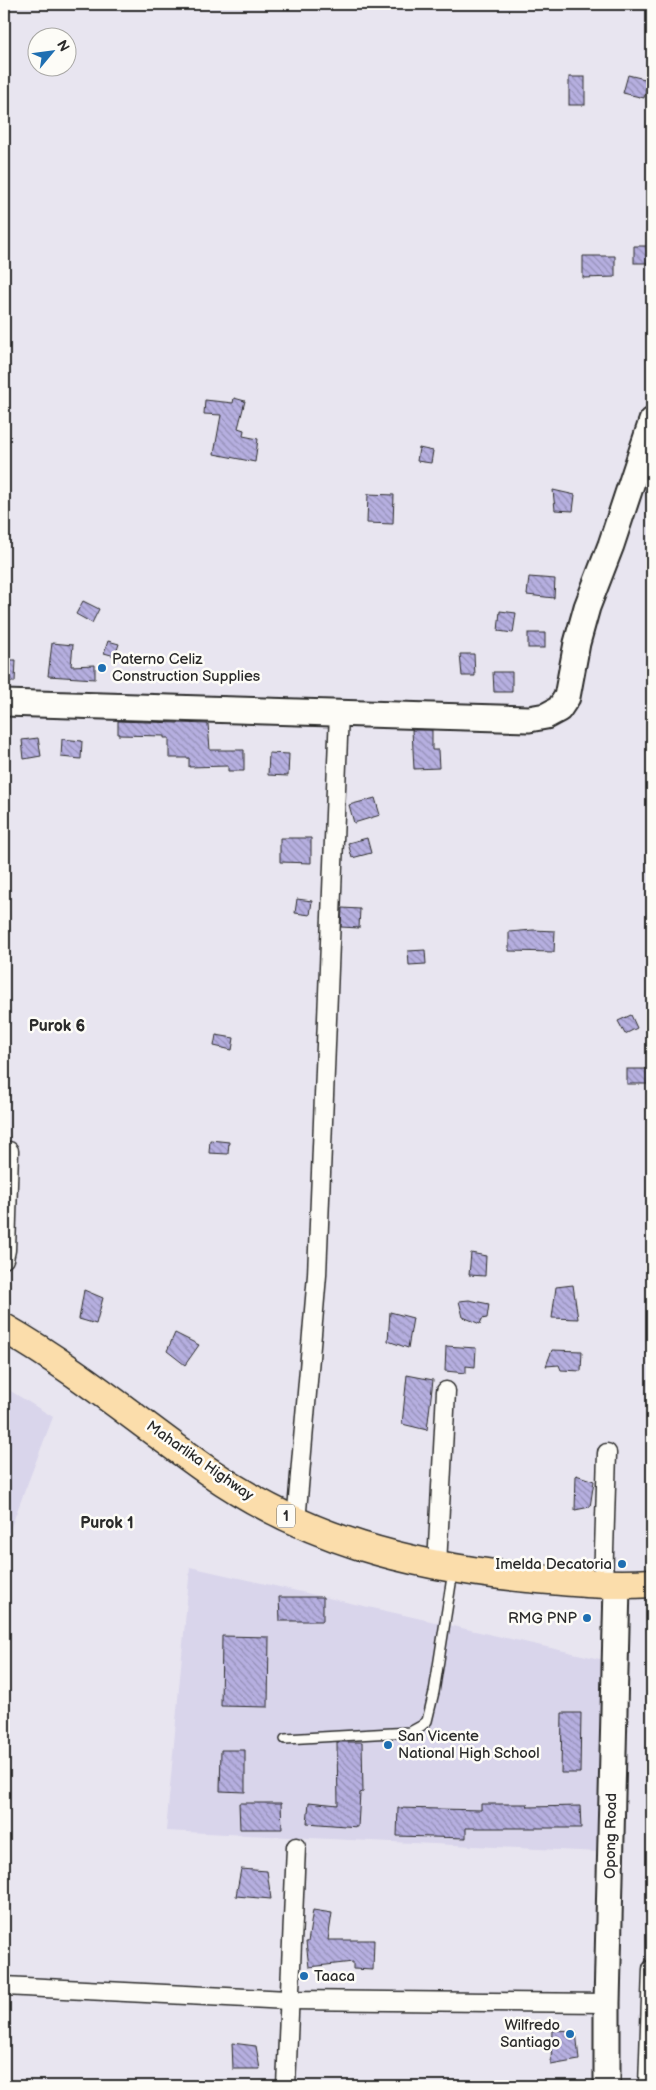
<svg xmlns="http://www.w3.org/2000/svg" width="656" height="2090" font-family="'Balsamiq Sans',sans-serif">
	<style>
		.built { fill: #d9d5eb }
		.building { fill: url(#building-back-hatch); stroke: #2b2b2b }
		.lines { fill: none; stroke-linecap: round; stroke-linejoin: round }
		.lane-casing { stroke: #2b2b2b; stroke-width: 12 }
		.street-casing { stroke: #2b2b2b; stroke-width: 21 }
		.secondary-casing { stroke: #2b2b2b; stroke-width: 29 }
		.highway-casing { stroke: #2b2b2b; stroke-width: 31 }
		.lane { stroke: #fdfcf7; stroke-width: 9 }
		.street { stroke: #fdfcf7; stroke-width: 18 }
		.secondary { stroke: #fdfcf7; stroke-width: 25 }
		.highway { stroke: #fbddab; stroke-width: 28 }
		.poi-dot { fill: #1f6fb2; stroke: #fdfcf7; stroke-width: 2 }
		.labels { text-anchor: middle; dominant-baseline: central; stroke-width: 5; stroke-linejoin: round; paint-order: stroke }
		.shield { fill: #fdfcf7; stroke: #6a6a68; stroke-width: 1 }
		.shield-label { font-size: 14px; font-weight: bold; fill: #2b2b2b }
		.poi-label { font-size: 15px; fill: #2b2b2b; stroke: #fdfcf7; text-anchor: start }
		.street-label { font-size: 15px; fill: #2b2b2b; stroke: #fdfcf7 }
		.neighbourhood-label { font-size: 16px; font-weight: bold; fill: #2b2b2b; stroke: #fdfcf7 }
	</style>
	<defs>
		<pattern id="building-back-hatch" width="6" height="6" patternUnits="userSpaceOnUse" patternTransform="scale(1.25)"><rect width="6" height="6" fill="#b6afe0"/><path d="M-1 5l2 2M0 0l6 6M5-1l2 2" fill="none" stroke="#948fb6"/></pattern>
	</defs>
	<rect width="100%" height="100%" fill="#e8e5f0"/>
	<filter id="ink" filterUnits="userSpaceOnUse"><feTurbulence type="fractalNoise" baseFrequency=".02" numOctaves="2"/><feDisplacementMap in="SourceGraphic" scale="10" xChannelSelector="R" yChannelSelector="G"/><feConvolveMatrix kernelMatrix="1 2 1 2 8 2 1 2 1" color-interpolation-filters="sRGB"/></filter>
	<g filter="url(#ink)">
		<!-- built -->
		<g class="built">
			<polygon points="4,1387 53,1417 9,1532 4,1536"/>
			<polygon points="190,1567 604,1660 600,1852 166,1831"/>
		</g>
		<!-- building -->
		<g class="building">
			<polygon points="628,75 649,80 644,98 623,93"/>
			<rect x="569" y="77" width="16" height="28"/>
			<rect x="634" y="246" width="15" height="17"/>
			<polygon points="583,256 615,256 615,277 583,278"/>
			<polygon points="234,398 245,401 238,428 244,430 243,436 258,439 255,462 214,454 221,415 204,414 205,400 233,403"/>
			<polygon points="419,448 433,451 431,463 417,461"/>
			<polygon points="553,490 575,495 573,511 555,510"/>
			<polygon points="368,494 394,495 393,524 367,523"/>
			<polygon points="529,577 555,579 554,598 527,595"/>
			<polygon points="83,601 99,609 92,623 76,614"/>
			<polygon points="500,611 516,613 513,633 498,631"/>
			<rect x="528" y="633" width="17" height="15"/>
			<polygon points="108,641 119,644 115,656 104,653"/>
			<polygon points="52,643 73,645 71,666 95,665 95,679 48,676"/>
			<polygon points="460,654 474,654 475,676 462,676"/>
			<polygon points="4,660 16,660 15,682 4,682"/>
			<polygon points="493,672 512,672 512,692 494,692"/>
			<polygon points="118,721 208,724 210,750 244,750 244,771 228,771 228,766 189,767 189,758 169,758 169,738 164,738 164,736 118,735"/>
			<polygon points="412,730 432,730 432,750 438,750 439,768 414,769"/>
			<polygon points="38,738 41,756 24,759 22,740"/>
			<polygon points="62,739 82,741 81,759 61,757"/>
			<polygon points="269,753 289,754 288,776 268,775"/>
			<polygon points="375,798 380,815 354,823 349,805"/>
			<polygon points="280,838 311,838 311,863 280,862"/>
			<polygon points="367,838 371,853 352,858 348,843"/>
			<polygon points="297,899 312,901 310,915 295,913"/>
			<polygon points="342,908 360,909 359,928 341,927"/>
			<polygon points="533,930 555,931 554,952 509,951 509,932"/>
			<polygon points="425,950 426,964 409,965 408,951"/>
			<polygon points="631,1015 637,1028 625,1034 618,1021"/>
			<polygon points="216,1035 234,1038 232,1050 214,1046"/>
			<rect x="627" y="1069" width="23" height="15"/>
			<polygon points="210,1140 229,1142 228,1154 209,1153"/>
			<polygon points="471,1253 486,1256 485,1276 469,1275"/>
			<polygon points="573,1285 578,1319 552,1318 556,1287"/>
			<polygon points="84,1290 103,1298 96,1324 79,1319"/>
			<polygon points="469,1300 489,1304 487,1318 482,1319 480,1324 463,1317 459,1301"/>
			<polygon points="390,1312 413,1318 408,1348 388,1341"/>
			<polygon points="175,1333 199,1345 185,1365 167,1351"/>
			<polygon points="446,1346 476,1348 475,1367 466,1366 466,1373 445,1371"/>
			<polygon points="552,1350 582,1351 581,1371 561,1370 559,1365 546,1366"/>
			<polygon points="407,1375 433,1380 427,1430 402,1424"/>
			<polygon points="576,1475 594,1481 590,1507 575,1510"/>
			<polygon points="279,1597 323,1597 323,1621 280,1621"/>
			<polygon points="222,1636 269,1637 268,1707 221,1706"/>
			<polygon points="562,1713 581,1713 580,1773 561,1773"/>
			<polygon points="337,1742 362,1742 363,1792 360,1793 358,1827 307,1823 309,1802 338,1805"/>
			<polygon points="221,1750 245,1750 245,1792 220,1791"/>
			<polygon points="239,1803 281,1803 282,1829 240,1829"/>
			<polygon points="481,1804 527,1804 528,1807 580,1806 581,1828 466,1828 466,1838 397,1836 398,1808 481,1810"/>
			<polygon points="241,1869 267,1871 271,1899 236,1896"/>
			<polygon points="313,1910 332,1913 328,1940 374,1940 373,1970 353,1969 353,1962 309,1967 306,1942 308,1942"/>
			<polygon points="552,2030 576,2031 579,2060 551,2065"/>
			<polygon points="232,2043 256,2046 260,2069 233,2069"/>
		</g>
		<g class="lines">
			<defs>
				<polyline id="lane" points="285,1739 410,1732 421,1726 427,1721 434,1692 453,1571"/>
				<g id="street">
					<polyline points="4,1259 6,1250 9,1151"/>
					<polyline points="296,1522 317,1275 339,712"/>
					<polyline points="437,1565 446,1391"/>
					<polyline points="603,1584 607,1453"/>
					<polyline points="4,1986 288,2000 607,2003"/>
					<polyline points="286,2086 296,1847"/>
					<polyline points="648,2086 652,1969"/>
				</g>
				<g id="secondary">
					<polyline points="4,703 529,719 546,716 559,709 567,697 577,643 587,607 611,545 652,421"/>
					<polyline points="607,2086 607,2003 617,1586"/>
				</g>
				<path id="highway" d="M4,1328C76,1369 140,1423 208,1471C307,1540 409,1566 528,1578C570,1582 610,1586 652,1583"/>
			</defs>
			<!-- lane casing -->
			<use href="#lane" class="lane-casing"/>
			<!-- street casing -->
			<use href="#street" class="street-casing"/>
			<!-- secondary casing -->
			<use href="#secondary" class="secondary-casing"/>
			<!-- highway casing -->
			<use href="#highway" class="highway-casing"/>
			<!-- lane -->
			<use href="#lane" class="lane"/>
			<!-- street -->
			<use href="#street" class="street"/>
			<!-- secondary -->
			<use href="#secondary" class="secondary"/>
			<!-- highway -->
			<use href="#highway" class="highway"/>
		</g>
	</g>
	<!-- markers -->
	<g class="poi-dot">
		<circle cx="102" cy="668" r="5"/>
		<circle cx="622" cy="1564" r="5"/>
		<circle cx="587" cy="1618" r="5"/>
		<circle cx="388" cy="1745" r="5"/>
		<circle cx="304" cy="1976" r="5"/>
		<circle cx="570" cy="2034" r="5"/>
	</g>
	<g class="labels">
		<!-- shield labels -->
		<rect class="shield" x="277" y="1504.5" width="18" height="23" rx="4"/>
		<g class="shield-label">
			<text x="286" y="1516">1</text>
		</g>
		<!-- poi labels -->
		<g class="poi-label">
			<text x="112" y="659">Paterno Celiz<tspan x="112" dy="17">Construction Supplies</tspan></text>
			<text x="612" y="1564" text-anchor="end">Imelda Decatoria</text>
			<text x="577" y="1618" text-anchor="end">RMG PNP</text>
			<text x="398" y="1736">San Vicente<tspan x="398" dy="17">National High School</tspan></text>
			<text x="314" y="1976">Taaca</text>
			<text x="560" y="2025" text-anchor="end">Wilfredo<tspan x="560" dy="17">Santiago</tspan></text>
		</g>
		<!-- street labels -->
		<g class="street-label">
			<text transform="translate(200 1461) rotate(35)">Maharlika Highway</text>
			<text transform="translate(611 1836) rotate(-89)">Opong Road</text>
		</g>
		<!-- neighbourhood labels -->
		<g class="neighbourhood-label">
			<text x="57" y="1026">Purok 6</text>
			<text x="107" y="1523">Purok 1</text>
		</g>
	</g>
	<!-- margin -->
	<rect width="656" height="2090" fill="none" stroke="#fdfcf7" stroke-width="20"/>
	<rect x="10" y="10" width="636" height="2070" fill="none" stroke="#2b2b2b" stroke-width="2" filter="url(#ink)"/>
	<!-- north arrow -->
	<g transform="translate(52 52) rotate(61)"><circle r="24" fill="#fdfcf7" stroke="#a9a8a5"/>
	<path d="M0-4L9 19L0 12L-9 19Z" fill="#1f6fb2"/>
	<text y="-8" font-size="14" font-weight="bold" text-anchor="middle" fill="#2b2b2b">N</text>
	</g>
</svg>
